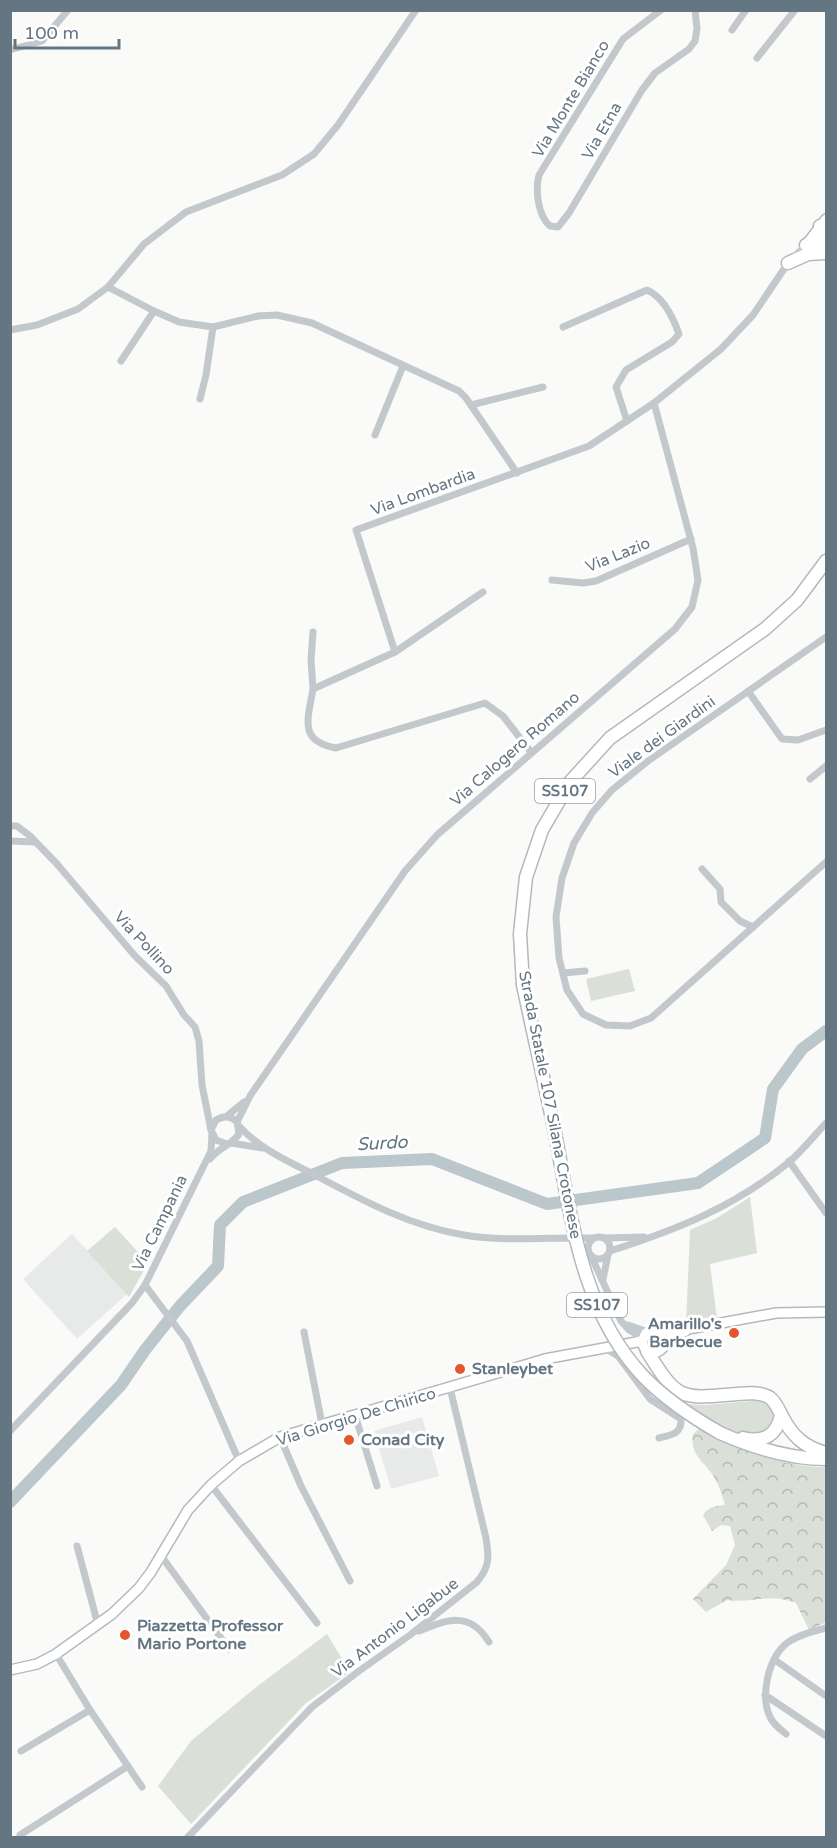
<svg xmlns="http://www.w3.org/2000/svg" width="837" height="1848" font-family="'Varela Round',sans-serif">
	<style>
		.built { fill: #e8e9e9 }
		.grass { fill: #dadfd7 }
		.forest { fill: url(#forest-crowns) }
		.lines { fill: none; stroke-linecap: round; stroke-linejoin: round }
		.river { stroke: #bbc7cb; stroke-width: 12 }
		.secondary-casing { stroke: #b3babf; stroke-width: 12 }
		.highway-casing { stroke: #b4b9bd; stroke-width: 15 }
		.street { stroke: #c3c8cc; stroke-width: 7 }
		.secondary { stroke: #fff; stroke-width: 9 }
		.highway { stroke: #fff; stroke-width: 12 }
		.highway-bridge-casing { stroke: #b4b9bd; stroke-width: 15; stroke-linecap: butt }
		.highway-bridge { stroke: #fff; stroke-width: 12 }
		.poi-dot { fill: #e4572e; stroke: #fff; stroke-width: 2 }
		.labels { text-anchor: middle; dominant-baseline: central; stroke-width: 6; stroke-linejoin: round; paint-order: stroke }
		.shield { fill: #fff; stroke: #939fa8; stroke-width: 1.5 }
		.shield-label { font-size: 15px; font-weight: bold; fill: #657683 }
		.street-label { font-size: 16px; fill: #657683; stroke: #fff }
		.poi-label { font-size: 16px; font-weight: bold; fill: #657683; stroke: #fff; text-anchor: start }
		.water-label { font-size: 18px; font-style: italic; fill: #60757c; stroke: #fff }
	</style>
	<defs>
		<pattern id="forest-crowns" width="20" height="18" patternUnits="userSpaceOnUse" patternTransform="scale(1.5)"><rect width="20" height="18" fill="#dadfd7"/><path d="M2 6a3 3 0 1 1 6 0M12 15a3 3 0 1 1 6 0" fill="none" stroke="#b4b9b4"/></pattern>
	</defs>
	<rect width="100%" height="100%" fill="#fafaf8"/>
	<!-- built -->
	<g class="built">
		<polygon points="72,1234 127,1294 77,1339 23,1279"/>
		<polygon points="422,1417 439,1476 391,1489 374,1431"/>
	</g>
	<!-- grass -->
	<g class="grass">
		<polygon points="629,969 635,991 591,1001 586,979"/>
		<polygon points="750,1197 757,1253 710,1264 717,1319 686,1324 690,1230 717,1218"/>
		<polygon points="115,1227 148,1263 129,1297 87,1251"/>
		<polygon points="763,1400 776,1410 772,1429 753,1436 725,1429 715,1425 686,1404 706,1405"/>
		<polygon points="327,1634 350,1672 306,1703 191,1824 158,1786 191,1741 255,1688"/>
	</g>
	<!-- forest -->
	<path class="forest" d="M700,1428C739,1449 782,1467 826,1467V1622L809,1630L796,1603C766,1592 753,1604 727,1600L706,1612L693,1599L726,1565L735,1545L730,1526L721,1525L712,1531L703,1515C709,1506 716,1506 725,1505C722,1495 719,1484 712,1474C702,1459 690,1455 693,1434Z"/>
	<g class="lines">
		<!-- river -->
		<polyline class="river" points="10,1502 121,1385 145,1350 180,1306 218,1266 220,1225 243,1202 342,1163 432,1159 547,1204 698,1183 765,1138 773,1089 802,1049 826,1031"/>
		<defs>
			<g id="secondary">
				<polyline points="806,245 826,219"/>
				<polyline points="658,1332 694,1328 776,1313 826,1312"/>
				<path d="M664,1344L661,1334L655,1331L646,1333L642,1341C643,1349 650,1357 659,1351C664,1349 664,1344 668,1340C673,1336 680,1334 686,1331"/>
				<polyline points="10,1670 37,1664 56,1654 112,1614 139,1588 151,1572 188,1510 211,1485 239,1461 280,1437 545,1359 642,1341"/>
			</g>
			<g id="highway">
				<polyline points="820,226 822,242 826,246"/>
				<polyline points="806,245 817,244 826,247"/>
				<polyline points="788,263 808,254 826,253"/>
				<polyline points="554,1128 523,985 520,934 526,877 542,830 570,782 610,738 765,629 797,600 826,561"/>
				<path d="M647,1351C678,1401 680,1399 737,1394C748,1393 759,1392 769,1397C776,1402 778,1409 782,1416C792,1436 804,1447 826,1453"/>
				<path d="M720,1433C754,1448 789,1459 826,1459"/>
				<path d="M743,1438C764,1443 777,1435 781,1415"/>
			</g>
		</defs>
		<!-- secondary casing -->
		<use href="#secondary" class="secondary-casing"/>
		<!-- highway casing -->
		<use href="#highway" class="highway-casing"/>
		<!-- street -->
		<g class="street">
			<path d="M661,10L623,39L539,175C535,190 538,216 550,226L558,227L569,213L642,90L655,73L689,49L695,41L697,29L695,10"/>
			<polyline points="732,30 746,10"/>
			<polyline points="10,50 42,41 68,10"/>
			<polyline points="757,58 795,10"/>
			<polyline points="108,287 154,311 179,322 213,327 258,316 277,315 312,323 459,391 466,398 517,473"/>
			<path d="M563,327L647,290C663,297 673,317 679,334L672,342L626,370L616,387L627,421"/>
			<polyline points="10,330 37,325 78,309 108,287 144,244 186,212 282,175 314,154 338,125 416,10"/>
			<polyline points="121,361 154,311"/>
			<polyline points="200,399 206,375 213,327"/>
			<polyline points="471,405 543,387"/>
			<polyline points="375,435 403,366"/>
			<polyline points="552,580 583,583 596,581 691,539"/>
			<path d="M483,592L395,652L313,689C308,719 298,741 336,748L485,703L503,716L531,752"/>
			<polyline points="826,637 648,761 612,790 592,813 574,843 562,878 556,917 559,958 567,990 583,1014 606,1025 630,1026 651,1018 826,862"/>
			<polyline points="395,652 356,530 589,446 654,403 721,349 753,315 788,263 806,245"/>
			<polyline points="313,689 311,660 313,632"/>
			<polyline points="748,691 782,739 798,740 826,730"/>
			<polyline points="810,779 826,766"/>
			<polyline points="10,826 17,826 30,836 57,864 135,956 166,986 184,1015 195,1027 199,1041 202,1085 211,1130"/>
			<polyline points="10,841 35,842"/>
			<polyline points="702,869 720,889 721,902 740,921 753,927"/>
			<polyline points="563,973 585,971"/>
			<polyline points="227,1116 244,1102"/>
			<polyline points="237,1122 250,1096 405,871 437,835 675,629 692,607 698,580 693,548 654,403"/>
			<path d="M239,1126C259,1148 285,1160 311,1173C360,1199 409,1226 464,1235C505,1242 551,1237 593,1238"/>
			<polyline points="231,1143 262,1148"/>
			<path d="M210,1159C218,1148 232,1145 239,1134L237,1122C231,1116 224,1115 216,1120L211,1130L216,1140L227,1144"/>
			<polyline points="789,1161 826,1213"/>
			<circle cx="599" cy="1248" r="11"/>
			<polyline points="605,1238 644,1237"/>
			<path d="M610,1251C676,1230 734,1207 788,1163C802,1151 814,1136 826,1123"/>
			<polyline points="591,1256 621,1321 629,1330 643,1338"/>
			<polyline points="603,1279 608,1255"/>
			<polyline points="145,1285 187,1341 239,1461"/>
			<polyline points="628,1325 648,1332"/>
			<polyline points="304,1332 322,1424"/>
			<path d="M605,1348L618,1356L650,1399L681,1419C682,1434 671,1435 659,1438"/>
			<polyline points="355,1415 377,1486"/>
			<polyline points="10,1431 132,1303 145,1285 211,1151 212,1134"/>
			<polyline points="280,1437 301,1486 350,1581"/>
			<polyline points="211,1485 317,1623"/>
			<polyline points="77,1546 98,1625"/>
			<polyline points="162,1557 229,1649"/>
			<path d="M419,1631C448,1619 470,1611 489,1642"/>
			<polyline points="56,1654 90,1710 142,1787"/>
			<polyline points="775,1660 826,1696"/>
			<polyline points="765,1695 826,1736"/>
			<path d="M786,1734C781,1730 773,1724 770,1717C760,1696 768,1658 787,1643C798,1635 813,1631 826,1628"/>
			<polyline points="21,1751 90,1710"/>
			<polyline points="20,1835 128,1766"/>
			<path d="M187,1838L312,1707L359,1671L410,1635L477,1582C490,1566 489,1558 486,1538L450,1388"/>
		</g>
		<!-- secondary -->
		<use href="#secondary" class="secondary"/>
		<!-- highway -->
		<use href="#highway" class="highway"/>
		<defs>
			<path id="highway-bridge" d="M554,1128C571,1214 580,1309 643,1376C665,1399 692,1417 720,1433"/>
		</defs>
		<!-- highway-bridge casing -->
		<use href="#highway-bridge" class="highway-bridge-casing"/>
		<!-- highway-bridge -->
		<use href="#highway-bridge" class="highway-bridge"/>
	</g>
	<!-- markers -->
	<g class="poi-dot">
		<circle cx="734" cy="1333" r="6"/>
		<circle cx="460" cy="1369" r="6"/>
		<circle cx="349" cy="1440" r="6"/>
		<circle cx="125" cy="1635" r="6"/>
	</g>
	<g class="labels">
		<!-- shield labels -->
		<g class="shield">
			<rect x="535" y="779" width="60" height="24" rx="4.5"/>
			<rect x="567" y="1293" width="60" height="24" rx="4.5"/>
		</g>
		<g class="shield-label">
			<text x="565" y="791">SS107</text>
			<text x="597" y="1305">SS107</text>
		</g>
		<!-- street labels -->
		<g class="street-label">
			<text transform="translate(571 99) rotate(-59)">Via Monte Bianco</text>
			<text transform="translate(602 131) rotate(-60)">Via Etna</text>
			<text transform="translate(423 492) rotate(-20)">Via Lombardia</text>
			<text transform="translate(618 555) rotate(-22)">Via Lazio</text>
			<text transform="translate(662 737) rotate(-36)">Viale dei Giardini</text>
			<text transform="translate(515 749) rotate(-41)">Via Calogero Romano</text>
			<text transform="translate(144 943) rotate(47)">Via Pollino</text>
			<text transform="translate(550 1105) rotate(79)">Strada Statale 107 Silana Crotonese</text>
			<text transform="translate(160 1223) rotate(-64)">Via Campania</text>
			<text transform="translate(356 1417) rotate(-17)">Via Giorgio De Chirico</text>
			<text transform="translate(395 1628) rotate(-37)">Via Antonio Ligabue</text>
		</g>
		<!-- poi labels -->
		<g class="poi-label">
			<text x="722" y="1324" text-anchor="end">Amarillo's<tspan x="722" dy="18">Barbecue</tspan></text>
			<text x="472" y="1369">Stanleybet</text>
			<text x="361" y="1440">Conad City</text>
			<text x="137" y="1626">Piazzetta Professor<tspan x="137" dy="18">Mario Portone</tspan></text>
		</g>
		<!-- water labels -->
		<g class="water-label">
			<text transform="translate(382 1143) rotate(-3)">Surdo</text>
		</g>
	</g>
	<!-- border -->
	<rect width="837" height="1848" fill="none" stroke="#657683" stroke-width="24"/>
	<!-- scale -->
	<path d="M15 39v9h104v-9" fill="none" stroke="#657683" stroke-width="3"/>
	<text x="24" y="39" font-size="18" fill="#657683" stroke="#ffffff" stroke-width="4.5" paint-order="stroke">100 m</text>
</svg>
